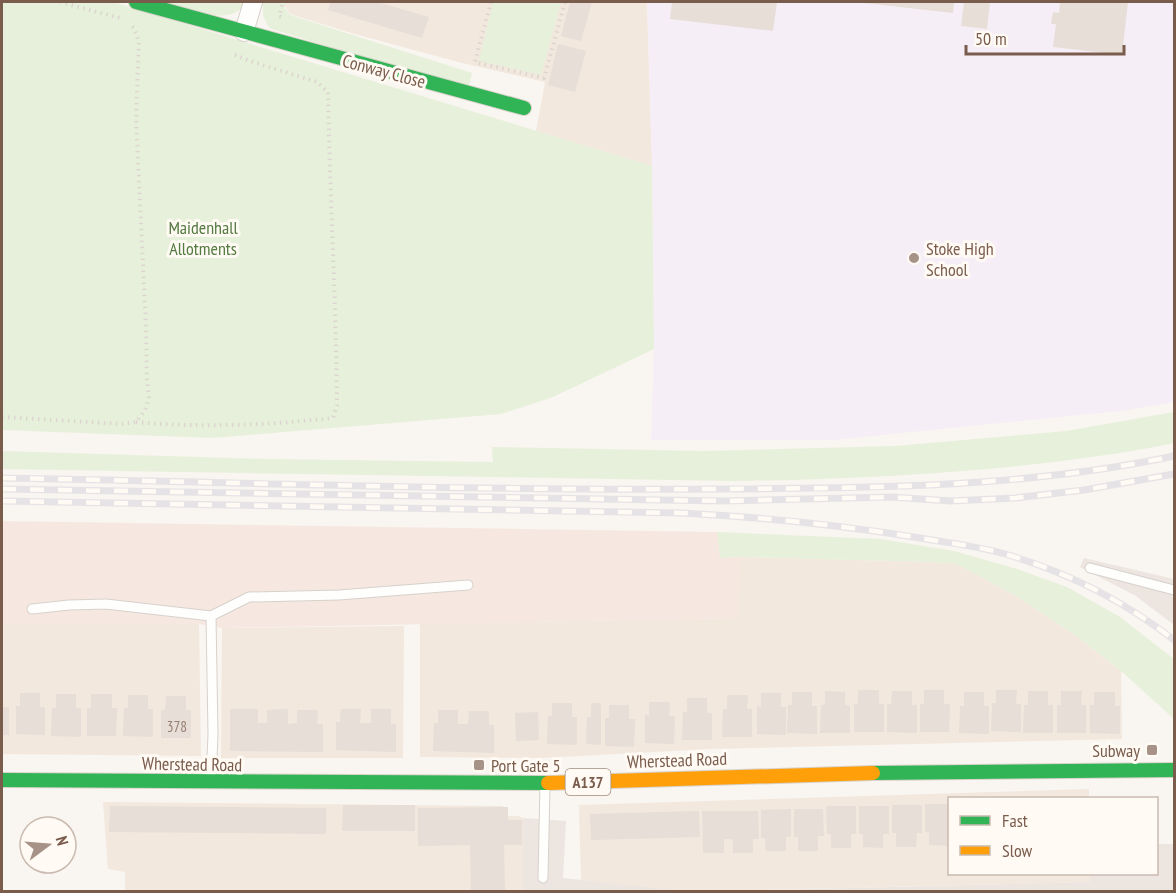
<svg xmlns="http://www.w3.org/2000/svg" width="1176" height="893" font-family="'PT Sans Narrow',sans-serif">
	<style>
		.residential { fill: #f2e8de }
		.commercial { fill: #f6e8e1 }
		.industrial { fill: #ede5e0 }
		.education { fill: #f6eef6 }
		.green { fill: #e7f0db }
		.building { fill: #e6ded7 }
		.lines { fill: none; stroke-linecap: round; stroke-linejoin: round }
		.lane-casing { stroke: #d7d1cb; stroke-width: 11 }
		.street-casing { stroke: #d7d1cb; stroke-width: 20 }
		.fast-casing { stroke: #d9d2cb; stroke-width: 16 }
		.slow-casing { stroke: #d9d2cb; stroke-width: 16 }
		.path { stroke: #dcd5d0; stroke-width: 4; stroke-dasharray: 1.5 4.5; stroke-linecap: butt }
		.lane { stroke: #fefefd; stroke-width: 9 }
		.street { stroke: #fefefd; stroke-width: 18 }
		.fast { stroke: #30b455; stroke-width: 14 }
		.slow { stroke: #ff9f0a; stroke-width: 14 }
		.rail-casing { stroke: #e6e3e7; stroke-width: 7 }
		.rail { stroke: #fffaf3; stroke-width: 4.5; stroke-dasharray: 14; stroke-linecap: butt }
		.poi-dot { fill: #a69286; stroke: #fffaf3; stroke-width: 2 }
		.labels { text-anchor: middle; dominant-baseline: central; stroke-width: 6; stroke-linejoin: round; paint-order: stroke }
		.number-label { font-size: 15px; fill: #977e72 }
		.shield { fill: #fffaf3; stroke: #a28b7f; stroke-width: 1.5 }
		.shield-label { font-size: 16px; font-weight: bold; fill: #7a5c4d }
		.street-label { font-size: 18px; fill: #7a5c4d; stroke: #fffaf3 }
		.park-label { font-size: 18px; fill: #537a41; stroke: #fffaf3 }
		.poi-label { font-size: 18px; fill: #7a5c4d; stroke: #fffaf3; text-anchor: start }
	</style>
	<rect width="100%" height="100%" fill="#f9f5f0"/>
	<!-- residential -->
	<g class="residential">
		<polygon points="273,2 647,2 652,166 536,131 545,82 462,63 351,33 290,14 284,5"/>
		<polygon points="739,557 933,562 957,564 1018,597 1075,635 1121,671 1122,739 710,749 542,758 420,757 420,624 737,618"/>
		<polygon points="2,624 199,624 201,756 2,754"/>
		<polygon points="404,626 403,758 221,758 222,628"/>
		<polygon points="1089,789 1089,798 950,798 950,874 1090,874 1090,882 683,892 581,880 579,805"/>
		<polygon points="103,802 503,806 503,816 518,816 523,818 523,891 125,891 125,872 108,869"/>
	</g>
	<!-- commercial -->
	<polygon class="commercial" points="2,521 717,532 721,558 739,557 738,618 222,628 199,624 2,624"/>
	<!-- industrial -->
	<g class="industrial">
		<polygon points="1084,558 1174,579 1174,625 1136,596 1080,567"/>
		<polygon points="523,818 566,821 563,878 683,891 523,892"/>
		<polygon points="1157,844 1174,844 1174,891 734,891 1090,882 1090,874 1156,874"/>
	</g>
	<!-- education -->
	<polygon class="education" points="647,2 1174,2 1174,402 1121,411 833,440 651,440 654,349 652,166"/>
	<!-- green -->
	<g class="green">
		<polygon points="2,2 113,2 652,166 654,349 553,397 501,414 213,438 2,430"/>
		<path d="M167,2H246C232,29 189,8 167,2Z"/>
		<polygon points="263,2 287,2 284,7 290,15 472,73 468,90 269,28 263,16"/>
		<polygon points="493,2 561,2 541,75 479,61"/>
		<path d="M1174,412V443C1116,455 1058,462 999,468C910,476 823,480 735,481L2,469V451L268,459L493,462L492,447L703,451L895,446L1066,431Z"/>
		<polygon points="717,532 881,539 954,551 1017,569 1067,587 1120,617 1174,659 1174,719 1121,671 1075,635 1018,597 957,564 933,562 739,557 720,558"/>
	</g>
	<!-- building -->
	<g class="building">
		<polygon points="331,2 377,2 429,17 422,38 328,10"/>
		<polygon points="570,2 592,2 581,41 561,36"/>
		<polygon points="672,2 777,2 773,31 670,19"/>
		<polygon points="864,2 954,2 953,13 864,3"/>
		<polygon points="964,2 990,2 987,29 961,26"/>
		<polygon points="1060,2 1128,2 1122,55 1053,47 1056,24 1051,24 1053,12 1059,13"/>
		<polygon points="558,44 586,51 575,92 548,85"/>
		<polygon points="858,690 879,690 879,704 884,704 884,732 854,732 854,704 858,704"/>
		<polygon points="924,690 944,690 944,704 950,704 949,732 920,732 920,704 924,704"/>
		<polygon points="996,690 1017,690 1016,704 1021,704 1021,732 991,731 992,703 996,703"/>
		<polygon points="825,691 845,692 845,705 850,706 850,733 820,733 821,705 825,705"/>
		<polygon points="892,691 912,691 912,705 917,705 917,733 887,732 887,704 891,704"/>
		<polygon points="1028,691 1048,691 1048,705 1053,705 1053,733 1023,733 1024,705 1028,705"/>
		<polygon points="1061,691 1082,691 1081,705 1086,705 1086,733 1057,733 1057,705 1061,705"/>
		<polygon points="792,692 812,692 812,706 817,706 817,734 787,733 788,705 792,705"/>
		<polygon points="964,692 984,692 984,706 989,706 989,734 959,733 960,706 964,706"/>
		<polygon points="1094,692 1115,692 1115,706 1120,706 1120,734 1090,733 1090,705 1094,705"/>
		<polygon points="20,693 40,693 40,707 45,707 45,735 16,734 16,706 20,706"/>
		<polygon points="761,693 781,693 781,707 786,707 786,735 757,734 757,706 761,707"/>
		<polygon points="56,694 76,694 76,708 81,708 81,737 51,736 52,708 56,708"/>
		<polygon points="91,694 112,694 112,708 117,708 116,736 87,736 87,708 91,708"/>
		<polygon points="128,695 148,695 148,709 153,709 153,737 123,736 124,708 128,708"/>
		<polygon points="727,695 748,695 747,709 752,709 752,737 722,737 723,709 727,709"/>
		<polygon points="166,696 186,696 186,710 191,710 191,738 161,738 161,710 165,710"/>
		<polygon points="687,698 707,698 707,713 712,713 712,740 682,740 683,712 687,712"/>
		<polygon points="649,702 670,702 669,716 675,716 674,744 645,743 645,715 649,716"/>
		<polygon points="552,703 572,703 572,717 577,717 577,745 547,744 548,716 552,716"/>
		<polygon points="591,703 601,703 601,745 586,744 587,717 591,717"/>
		<polygon points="609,705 629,705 629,719 635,719 634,747 605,746 605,718 609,718"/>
		<rect x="2" y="707" width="7" height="28"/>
		<polygon points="230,709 258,709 258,723 267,723 267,710 288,709 288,724 297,723 297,710 318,710 317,724 323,724 323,752 230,751"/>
		<polygon points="341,709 361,709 360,723 371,723 371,709 391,709 391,724 396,724 396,752 336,750 336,722 340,722"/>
		<polygon points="438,710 458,710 458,724 468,724 469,711 489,711 489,725 494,725 494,753 433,751 434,723 438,723"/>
		<polygon points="538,712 539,740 516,741 515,713"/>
		<polygon points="925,804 950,804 949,846 929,845 929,832 925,832"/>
		<polygon points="343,805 415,805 415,831 342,831"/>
		<polygon points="892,805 922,805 922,833 917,833 916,847 896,847 896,833 892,833"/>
		<polygon points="110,806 326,808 326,834 109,832"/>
		<polygon points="826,806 856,806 856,834 851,834 851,848 831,848 831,834 827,834"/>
		<polygon points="859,806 889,806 889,834 883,834 883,848 863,847 863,834 859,834"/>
		<polygon points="508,807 508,820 522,820 522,845 504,845 505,891 471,891 470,845 418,846 418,808"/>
		<polygon points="791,809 791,837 786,837 786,851 766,851 765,838 761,838 761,810"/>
		<polygon points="794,809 823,809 824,836 818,836 818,851 798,851 798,837 794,837"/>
		<polygon points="699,811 700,837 591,840 590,814"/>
		<polygon points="702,811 758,811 759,839 753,839 753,853 733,853 733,840 729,839 724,839 724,853 703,853"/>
	</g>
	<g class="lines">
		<defs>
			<g id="lane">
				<polyline points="1090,568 1174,590"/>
				<polyline points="32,609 69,605 106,604 211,616 249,597 339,595 468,585"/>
				<polyline points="211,779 213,735 211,616"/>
				<polyline points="543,878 545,785"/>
			</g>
			<polyline id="street" points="244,32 253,2"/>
			<g id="fast">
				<polyline points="136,2 524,108"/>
				<polyline points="873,773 1174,770"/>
				<polyline points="2,780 548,783"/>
			</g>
			<polyline id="slow" points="548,783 873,773"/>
		</defs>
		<!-- lane casing -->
		<use href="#lane" class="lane-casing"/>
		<!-- street casing -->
		<use href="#street" class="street-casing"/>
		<!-- fast casing -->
		<use href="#fast" class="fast-casing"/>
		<!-- slow casing -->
		<use href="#slow" class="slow-casing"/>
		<!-- path -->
		<g class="path">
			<polyline points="60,2 120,18"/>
			<polyline points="491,2 475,62 544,78 565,2"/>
			<polyline points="281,17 279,16 283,2"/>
			<polyline points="2,417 122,424 136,422 145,410 149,398 147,381 146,327 136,119 139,42 134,28 131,25"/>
			<path d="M136,422C202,428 267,425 333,418L337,405C336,301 330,197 328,92L317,82L250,61L233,54"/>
		</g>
		<!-- lane -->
		<use href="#lane" class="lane"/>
		<!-- street -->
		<use href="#street" class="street"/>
		<!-- fast -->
		<use href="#fast" class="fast"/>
		<!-- slow -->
		<use href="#slow" class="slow"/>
		<defs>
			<g id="rail">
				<path d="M2,478C239,482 478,491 716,489C869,488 1024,488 1174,456"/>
				<polyline points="2,489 725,501 892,497 950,501 1015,498 1084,490 1174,474"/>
				<path d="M2,501L681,513C761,517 841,525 920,538C948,543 978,546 1005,554C1067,572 1124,601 1174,640"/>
			</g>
		</defs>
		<!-- rail casing -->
		<use href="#rail" class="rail-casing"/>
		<!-- rail -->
		<use href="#rail" class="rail"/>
	</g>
	<!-- markers -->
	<g class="poi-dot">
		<circle cx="914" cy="258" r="6"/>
		<rect x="1146" y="744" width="12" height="12" rx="3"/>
		<rect x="473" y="759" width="12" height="12" rx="3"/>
	</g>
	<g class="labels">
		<!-- number labels -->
		<g class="number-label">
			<text x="177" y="726">378</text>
		</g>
		<!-- shield labels -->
		<rect class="shield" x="565.5" y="769" width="45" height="26" rx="4.5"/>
		<g class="shield-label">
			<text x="588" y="782">A137</text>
		</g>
		<!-- street labels -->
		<g class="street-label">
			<text transform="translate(384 71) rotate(15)">Conway Close</text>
			<text transform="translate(677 760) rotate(-2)">Wherstead Road</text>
			<text transform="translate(192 764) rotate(1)">Wherstead Road</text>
		</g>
		<!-- park labels -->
		<g class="park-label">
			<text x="203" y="227">Maidenhall<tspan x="203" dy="21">Allotments</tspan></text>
		</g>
		<!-- poi labels -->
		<g class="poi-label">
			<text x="926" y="248">Stoke High<tspan x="926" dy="21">School</tspan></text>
			<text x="1140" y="750" text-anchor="end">Subway</text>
			<text x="491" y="765">Port Gate 5</text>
		</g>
	</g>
	<!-- border -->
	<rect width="1176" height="893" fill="none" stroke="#7a5c4d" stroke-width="6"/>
	<!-- legend -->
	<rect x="948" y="797" width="210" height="78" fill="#fffaf3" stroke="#cabbb1" stroke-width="1.5"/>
	<rect x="960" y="816" width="30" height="9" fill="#30b455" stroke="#cabbb1" stroke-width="1.5"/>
	<text x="1002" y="827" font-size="18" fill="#7a5c4d">Fast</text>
	<rect x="960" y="846" width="30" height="9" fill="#ff9f0a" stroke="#cabbb1" stroke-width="1.5"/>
	<text x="1002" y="857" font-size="18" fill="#7a5c4d">Slow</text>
	<!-- north arrow -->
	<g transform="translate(48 845) rotate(74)"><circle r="28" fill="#fffaf3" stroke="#cabbb1" stroke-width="1.5"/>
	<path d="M0-4.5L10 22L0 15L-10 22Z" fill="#a69286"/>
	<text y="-9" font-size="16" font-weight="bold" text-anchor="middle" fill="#7a5c4d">N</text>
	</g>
	<!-- scale -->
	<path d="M966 45v9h158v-9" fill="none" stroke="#7a5c4d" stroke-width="3"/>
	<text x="975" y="45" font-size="18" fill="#7a5c4d" stroke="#fffaf3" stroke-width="4.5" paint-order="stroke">50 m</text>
</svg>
